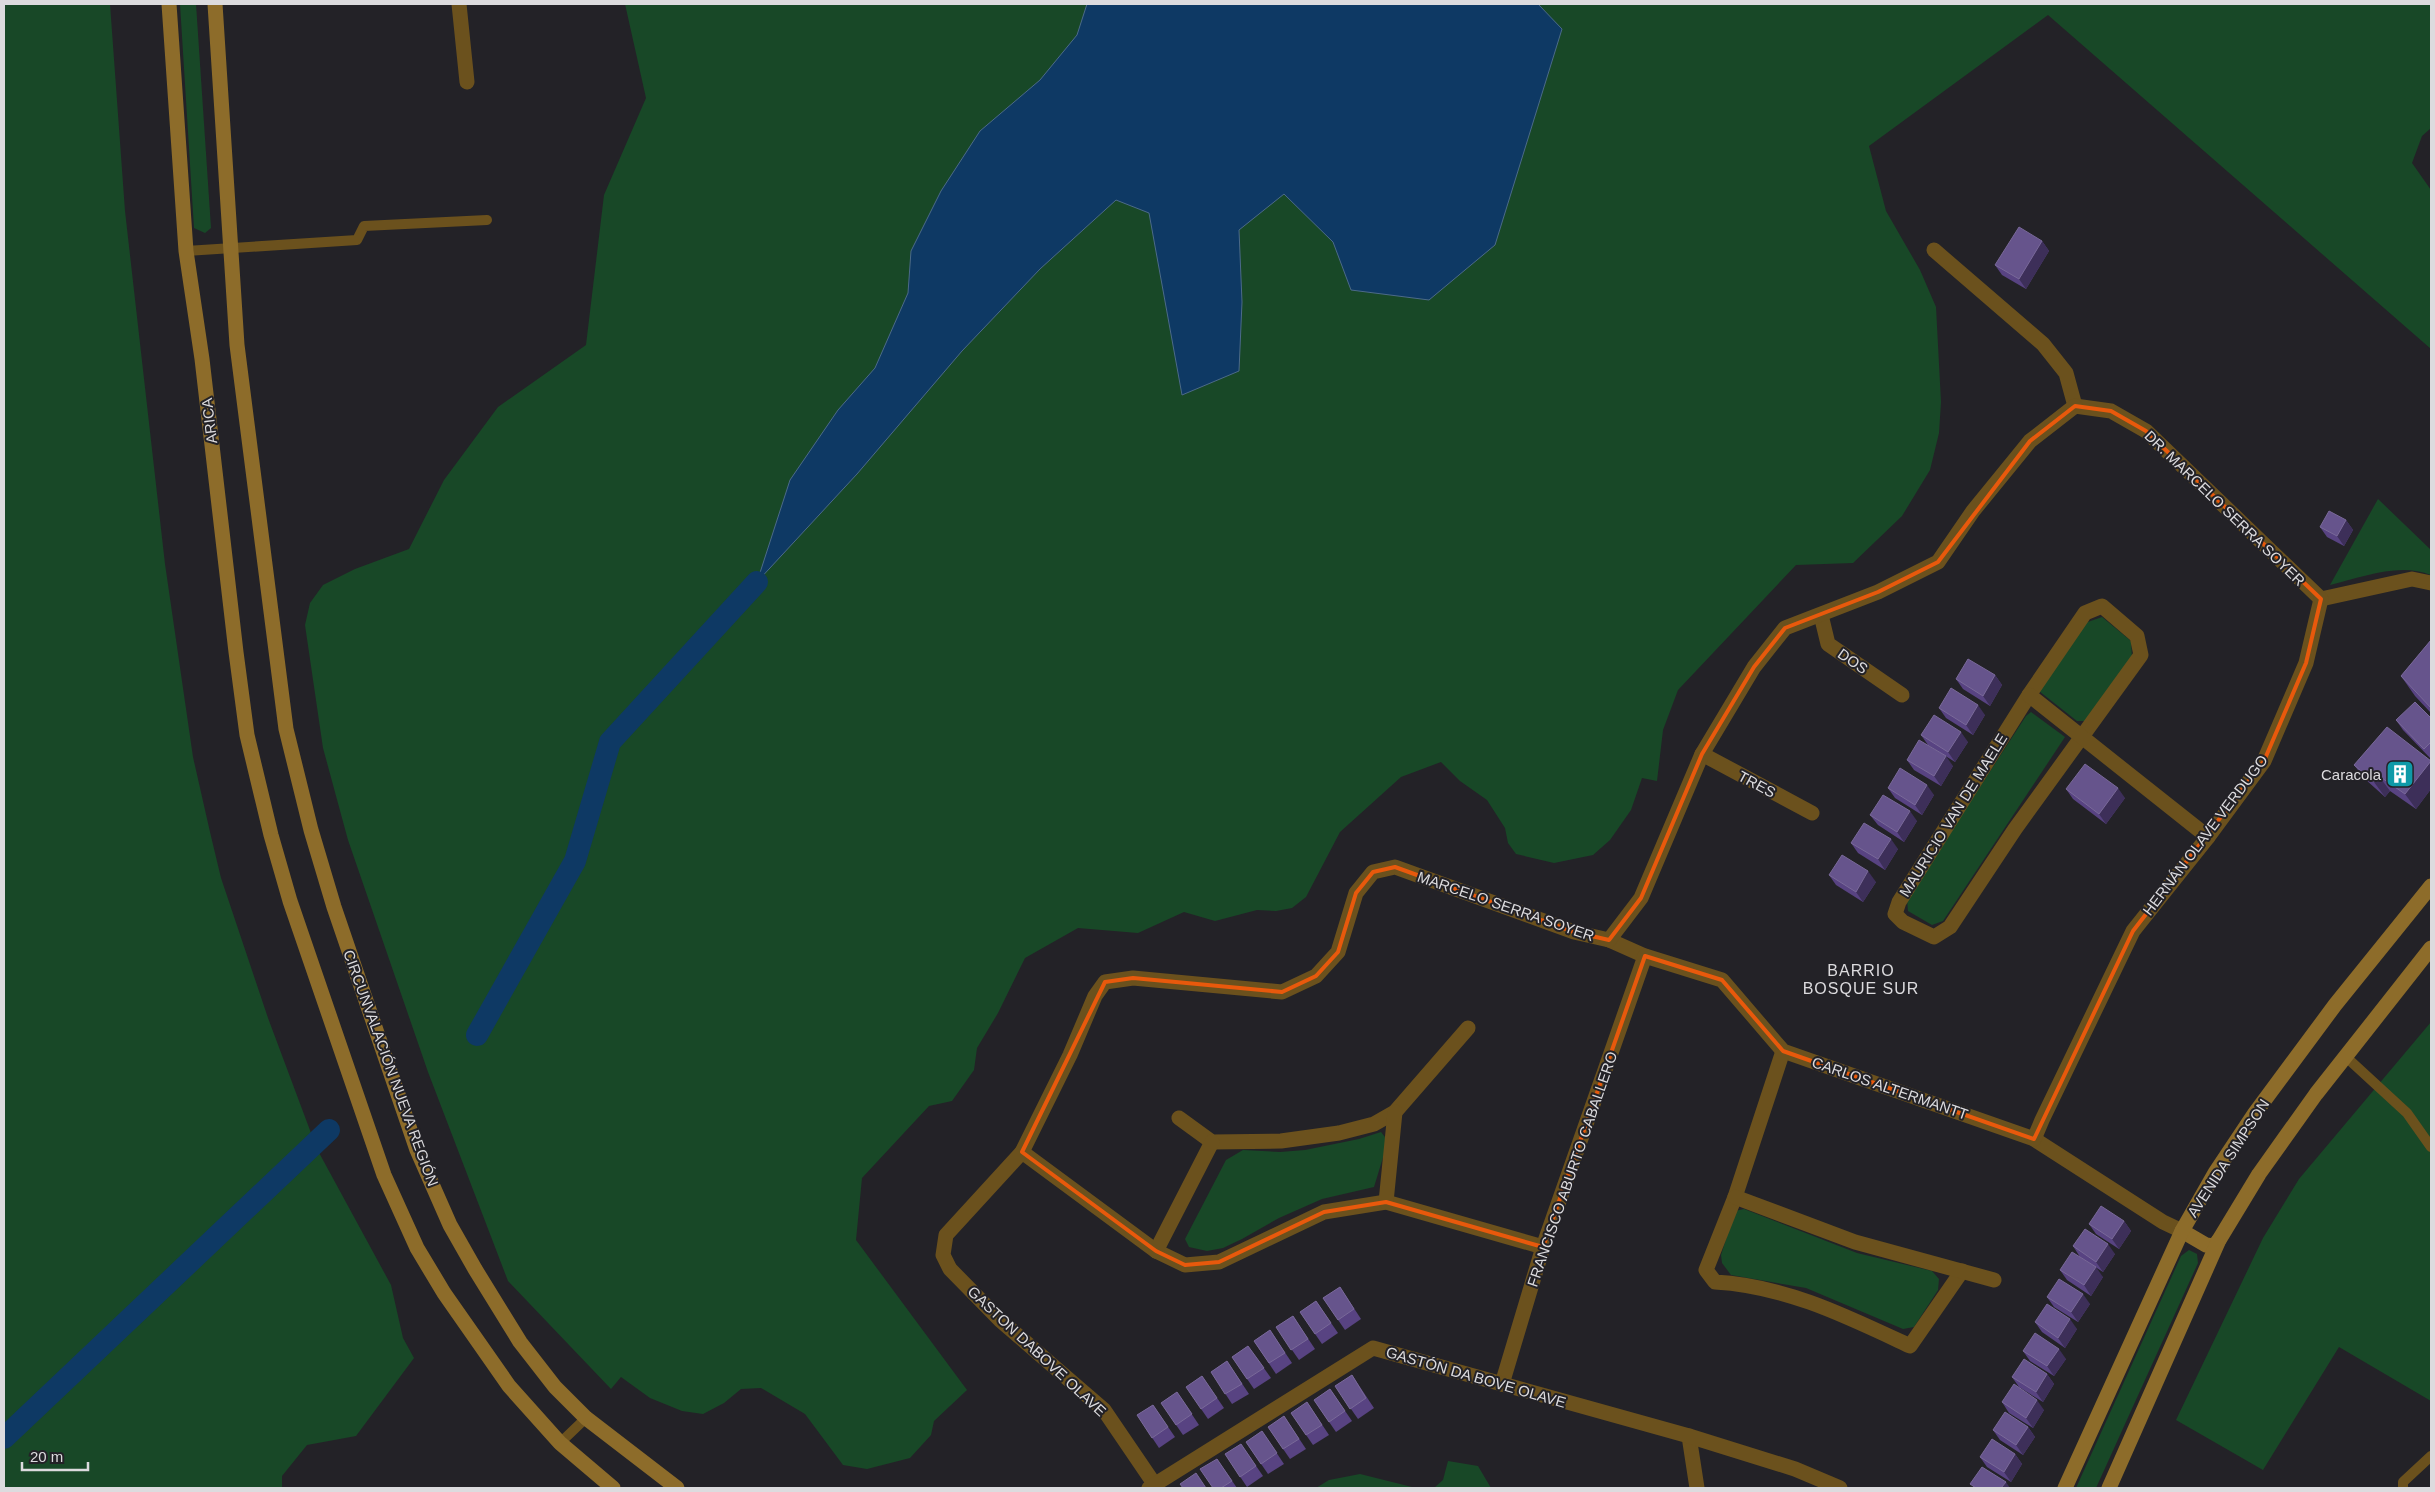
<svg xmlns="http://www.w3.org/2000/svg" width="2435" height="1492" font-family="Arial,sans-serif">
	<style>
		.green { fill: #184827 }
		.water { fill: #0e3964; stroke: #4c6a89 }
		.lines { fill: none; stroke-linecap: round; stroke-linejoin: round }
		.canal { stroke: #0e3964; stroke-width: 22 }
		.lane { stroke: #6b511d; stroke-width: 10 }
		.street { stroke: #6b511d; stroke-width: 15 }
		.secondary { stroke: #8d6c2a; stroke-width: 15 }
		.wall { fill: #584382 }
		.shaded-wall { fill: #3d2f59 }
		.building { fill: #66548c; stroke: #796999 }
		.marked { fill: none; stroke: #e8590c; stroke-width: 4; stroke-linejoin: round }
		.labels { text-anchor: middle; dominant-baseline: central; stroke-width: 4; stroke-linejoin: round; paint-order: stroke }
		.street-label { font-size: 15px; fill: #dcdbde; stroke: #232227 }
		.poi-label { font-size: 15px; fill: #dcdbde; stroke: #232227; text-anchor: end }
		.neighbourhood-label { font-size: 16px; letter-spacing: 1px; fill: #dcdbde; stroke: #232227 }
	</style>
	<rect width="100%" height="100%" fill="#232227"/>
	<!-- green -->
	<g class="green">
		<polygon points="4,4 110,4 125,211 165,564 193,757 210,832 221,878 268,1018 317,1149 391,1285 403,1338 414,1358 356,1436 307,1445 282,1476 282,1488 4,1488"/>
		<polygon points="180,4 196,4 211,228 205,233 194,228"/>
		<polygon points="625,4 2431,4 2431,128 2422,136 2412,163 2431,190 2431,349 2048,15 1869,146 1886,211 1920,270 1936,307 1941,402 1939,433 1930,470 1902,516 1853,563 1796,565 1678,690 1663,730 1657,781 1642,778 1631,810 1610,840 1593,855 1554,863 1516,854 1508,843 1505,828 1487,800 1460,781 1441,762 1401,777 1340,832 1306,897 1292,908 1276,911 1257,910 1215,921 1184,912 1138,933 1078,928 1025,958 998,1013 977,1048 974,1070 952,1101 929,1106 862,1178 856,1240 967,1390 934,1421 931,1435 910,1458 867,1469 843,1465 805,1414 761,1388 741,1389 724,1403 703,1414 682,1411 650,1398 621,1377 611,1389 508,1281 428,1072 348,840 323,748 305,625 310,603 323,585 355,569 409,549 444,480 498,407 586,345 604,195 646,98"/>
		<path d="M2378,499L2431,550V575C2400,562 2362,577 2330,585Z"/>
		<polygon points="2102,617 2131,641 2132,659 2089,721 2077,721 2039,691 2085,623"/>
		<polygon points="2031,712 2065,737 1943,921 1932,925 1908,911 1907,899 2026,716"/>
		<polygon points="2431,1022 2431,1401 2339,1347 2263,1470 2176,1420 2263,1238 2299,1179"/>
		<polygon points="1381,1132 1388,1141 1374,1187 1322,1199 1279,1218 1242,1239 1223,1248 1207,1251 1189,1247 1185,1239 1226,1160 1243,1150 1280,1152 1305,1150 1359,1139"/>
		<polygon points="1744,1209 1857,1253 1932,1271 1939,1279 1938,1290 1914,1327 1903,1329 1806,1288 1731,1275 1722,1263 1721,1255 1735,1211"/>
		<polygon points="2189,1250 2197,1254 2198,1263 2096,1488 2076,1488 2181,1256"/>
		<polygon points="1448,1461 1478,1466 1491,1488 1434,1488 1443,1480"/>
		<polygon points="1360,1474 1416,1488 1316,1488 1329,1480"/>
	</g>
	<!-- water -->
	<polygon class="water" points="1087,4 1538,4 1562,29 1495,245 1429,300 1351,290 1333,242 1284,194 1239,230 1242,302 1239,371 1182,395 1149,213 1116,200 1040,269 962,351 857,474 757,582 790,480 838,410 875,368 908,293 911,251 941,191 980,131 1040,80 1077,35"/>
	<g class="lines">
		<!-- canal -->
		<g class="canal">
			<polyline points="477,1035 575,861 610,742 757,582"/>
			<polyline points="4,1438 329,1130"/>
		</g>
		<!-- lane -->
		<g class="lane">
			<polyline points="186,251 357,240 364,226 487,220"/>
			<polyline points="2345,1056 2407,1113 2431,1147"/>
			<polyline points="560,1443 586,1418"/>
			<polyline points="2403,1488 2403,1482 2431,1456"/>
		</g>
		<!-- street -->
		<g class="street">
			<polyline points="459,4 467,82"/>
			<polyline points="1934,250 2043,344 2066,373 2075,406"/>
			<polyline points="2075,406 2111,411 2146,431 2321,599"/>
			<polyline points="2321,599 2412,579 2431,583"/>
			<polygon points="2102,606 2137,636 2141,655 2015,829 1950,927 1934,937 1903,922 1895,914 1899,902 2029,695 2085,613"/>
			<polyline points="1821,615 1828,644 1902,695"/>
			<polyline points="2029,695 2208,837"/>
			<polyline points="1702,754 1812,813"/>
			<polyline points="1609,940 1645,956 1722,980 1783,1051 2034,1139 2163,1222 2182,1231"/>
			<path d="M1783,1051L1735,1197L1706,1270L1715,1282C1786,1286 1846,1316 1910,1346L1962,1271"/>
			<polyline points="1179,1118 1212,1142 1281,1141 1339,1133 1374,1124 1395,1112 1468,1028"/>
			<polyline points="2034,1139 2042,1120 2133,931 2208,837 2264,761 2306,663 2321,599"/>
			<polyline points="1022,1152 1156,1251 1185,1265 1219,1262 1324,1212 1386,1202 1543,1247"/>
			<polyline points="1735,1197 1855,1242 1994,1280"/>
			<polyline points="1386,1202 1395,1112"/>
			<polyline points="1156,1251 1212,1142"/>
			<polyline points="1502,1384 1543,1247 1645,956"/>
			<polyline points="1689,1436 1697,1488"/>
			<polyline points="1155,1485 1104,1410 1000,1320 950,1269 943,1255 946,1235 1022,1152 1070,1055 1095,996 1105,982 1133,978 1282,992 1316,976 1338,952 1356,893 1373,872 1395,867 1574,932 1609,940 1641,898 1702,754 1754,667 1785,628 1878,592 1938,562 1973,511 2030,441 2075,406"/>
			<polyline points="1149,1488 1373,1348 1689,1436 1795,1469 1840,1488"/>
		</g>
		<!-- secondary -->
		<g class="secondary">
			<polyline points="169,4 186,251 202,359 236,652 247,735 271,835 290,901 384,1175 417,1248 444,1293 509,1386 560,1443 613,1488"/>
			<polyline points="215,4 237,345 286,729 311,830 334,907 417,1150 450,1225 475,1269 520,1342 555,1387 586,1418 677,1488"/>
			<polyline points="2182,1231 2206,1245 2214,1246 2219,1240"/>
			<polyline points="2065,1488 2182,1231 2215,1173 2255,1113 2335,1005 2431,886"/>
			<polyline points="2109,1488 2219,1240 2259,1174 2316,1094 2431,948"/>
		</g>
	</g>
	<!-- wall -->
	<g class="wall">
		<polygon points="2042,241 2049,251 2026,289 2002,275 1995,265"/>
		<polygon points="2346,520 2353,530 2344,546 2327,537 2320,527"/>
		<polygon points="2431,640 2431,713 2415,696 2401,676"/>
		<polygon points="1995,675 2002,685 1990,706 1963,689 1956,679"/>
		<polygon points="1939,708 1985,715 1973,735 1946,718"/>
		<polygon points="2431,718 2431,759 2403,730 2396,720"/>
		<polygon points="1921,735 1968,742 1955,762 1928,745"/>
		<polygon points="1907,760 1953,766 1941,786 1914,770"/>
		<polygon points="2431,761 2431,789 2416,809 2390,791 2385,797 2365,779 2354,765"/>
		<polygon points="1888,788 1934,795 1922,815 1895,798"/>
		<polygon points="2066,789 2125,798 2106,824 2073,799"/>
		<polygon points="1870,815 1917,821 1904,842 1878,825"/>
		<polygon points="1851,843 1898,849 1885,870 1858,853"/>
		<polygon points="1829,875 1876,882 1863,902 1836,885"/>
		<polygon points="2124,1221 2131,1231 2119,1249 2096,1234 2089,1224"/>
		<polygon points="2073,1246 2115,1254 2103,1272 2080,1257"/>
		<polygon points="2060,1270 2103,1277 2091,1296 2067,1280"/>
		<polygon points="1340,1287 1361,1319 1345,1330 1323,1298"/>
		<polygon points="2047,1297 2090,1304 2078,1322 2054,1307"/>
		<polygon points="1316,1301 1338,1333 1322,1344 1300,1312"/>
		<polygon points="1293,1316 1315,1349 1299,1360 1276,1327"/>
		<polygon points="2035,1322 2077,1329 2065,1348 2042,1332"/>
		<polygon points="1270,1330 1292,1363 1276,1374 1254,1341"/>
		<polygon points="1248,1346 1271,1378 1254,1389 1232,1357"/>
		<polygon points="2023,1351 2066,1359 2054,1376 2030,1361"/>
		<polygon points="1227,1361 1249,1394 1232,1404 1211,1372"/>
		<polygon points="2047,1374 2054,1384 2043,1402 2019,1387 2012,1377"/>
		<polygon points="1352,1375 1374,1408 1358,1419 1335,1386"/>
		<polygon points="1202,1376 1224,1408 1208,1419 1186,1387"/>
		<polygon points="1330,1389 1352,1421 1336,1432 1314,1400"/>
		<polygon points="1177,1392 1199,1425 1183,1435 1161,1403"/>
		<polygon points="1307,1402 1329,1435 1313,1445 1291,1413"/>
		<polygon points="2002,1402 2044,1410 2033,1428 2009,1413"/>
		<polygon points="1153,1405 1175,1437 1159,1448 1137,1415"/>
		<polygon points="1284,1416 1306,1449 1290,1459 1268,1427"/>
		<polygon points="2028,1427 2035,1437 2023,1455 2000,1440 1993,1430"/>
		<polygon points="1262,1431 1284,1464 1268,1474 1246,1442"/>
		<polygon points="1241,1444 1263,1476 1247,1487 1225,1454"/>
		<polygon points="2015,1454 2022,1464 2011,1482 1987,1467 1980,1457"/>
		<polygon points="1217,1459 1237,1488 1213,1488"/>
	</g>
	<!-- shaded-wall -->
	<g class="shaded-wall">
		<polygon points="2042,241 2049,251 2026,289 2019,279"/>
		<polygon points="2346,520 2353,530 2344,546 2337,536"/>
		<polygon points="1995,675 2002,685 1990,706 1983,696"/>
		<polygon points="1978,705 1985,715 1973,735 1966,725"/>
		<polygon points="1961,732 1968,742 1955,762 1948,752"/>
		<polygon points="1946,756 1953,766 1941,786 1934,776"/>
		<polygon points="2431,761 2431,789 2416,809 2405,794"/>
		<polygon points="2379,776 2390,791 2385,797 2374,782"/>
		<polygon points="1927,785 1934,795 1922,815 1915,805"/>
		<polygon points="2118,788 2125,798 2106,824 2099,814"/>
		<polygon points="1910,811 1917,821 1904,842 1897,832"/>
		<polygon points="1891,839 1898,849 1885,870 1878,859"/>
		<polygon points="1868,871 1876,882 1863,902 1856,892"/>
		<polygon points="2124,1221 2131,1231 2119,1249 2112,1239"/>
		<polygon points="2108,1244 2115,1254 2103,1272 2096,1262"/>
		<polygon points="2096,1267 2103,1277 2091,1296 2084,1285"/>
		<polygon points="2083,1294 2090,1304 2078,1322 2071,1312"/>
		<polygon points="2070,1319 2077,1329 2065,1348 2058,1338"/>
		<polygon points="2059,1349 2066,1359 2054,1376 2047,1366"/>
		<polygon points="2047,1374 2054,1384 2043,1402 2036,1392"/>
		<polygon points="2037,1400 2044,1410 2033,1428 2026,1418"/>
		<polygon points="2028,1427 2035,1437 2023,1455 2016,1445"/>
		<polygon points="2015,1454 2022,1464 2011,1482 2004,1472"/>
		<polygon points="2006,1482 2010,1488 2001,1488"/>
	</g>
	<!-- building -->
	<g class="building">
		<polygon points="2019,227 2042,241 2019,279 1995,265"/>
		<polygon points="2329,511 2346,520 2337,536 2320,527"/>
		<polygon points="2431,640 2431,708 2401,676"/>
		<polygon points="1968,659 1995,675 1983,696 1956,679"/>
		<polygon points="1951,688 1978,705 1966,725 1939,708"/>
		<polygon points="2415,702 2431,718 2431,742 2424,749 2396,720"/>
		<polygon points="1934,715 1961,732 1948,752 1921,735"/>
		<polygon points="2387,727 2431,761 2405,794 2379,776 2374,782 2354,765"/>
		<polygon points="1919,740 1946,756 1934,776 1907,760"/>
		<polygon points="2085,764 2118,788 2099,814 2066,789"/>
		<polygon points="1900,768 1927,785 1915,805 1888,788"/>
		<polygon points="1883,795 1910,811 1897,832 1870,815"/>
		<polygon points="1864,823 1891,839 1878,859 1851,843"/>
		<polygon points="1842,855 1868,871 1856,892 1829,875"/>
		<polygon points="2101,1206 2124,1221 2112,1239 2089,1224"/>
		<polygon points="2085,1229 2108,1244 2096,1262 2073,1246"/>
		<polygon points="2072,1252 2096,1267 2084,1285 2060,1270"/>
		<polygon points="2059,1279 2083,1294 2071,1312 2047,1297"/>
		<polygon points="1340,1287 1354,1309 1338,1320 1323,1298"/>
		<polygon points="1316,1301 1331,1323 1315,1334 1300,1312"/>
		<polygon points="2047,1304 2070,1319 2058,1338 2035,1322"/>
		<polygon points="1293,1316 1308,1339 1291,1350 1276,1327"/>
		<polygon points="1270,1330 1285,1353 1269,1363 1254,1341"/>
		<polygon points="2035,1333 2059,1349 2047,1366 2023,1351"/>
		<polygon points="1248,1346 1264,1368 1247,1379 1232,1357"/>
		<polygon points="2024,1359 2047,1374 2036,1392 2012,1377"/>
		<polygon points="1227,1361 1242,1384 1225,1394 1211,1372"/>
		<polygon points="1352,1375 1366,1398 1350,1409 1335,1386"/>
		<polygon points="1202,1376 1217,1398 1201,1409 1186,1387"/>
		<polygon points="2014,1384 2037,1400 2026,1418 2002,1402"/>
		<polygon points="1330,1389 1345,1411 1329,1422 1314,1400"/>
		<polygon points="1177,1392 1192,1414 1176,1425 1161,1403"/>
		<polygon points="1307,1402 1322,1425 1306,1435 1291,1413"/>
		<polygon points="1153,1405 1168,1427 1152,1438 1137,1415"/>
		<polygon points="2005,1412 2028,1427 2016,1445 1993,1430"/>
		<polygon points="1284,1416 1299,1439 1283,1449 1268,1427"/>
		<polygon points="1262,1431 1277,1453 1261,1464 1246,1442"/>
		<polygon points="1992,1439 2015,1454 2004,1472 1980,1457"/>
		<polygon points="1241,1444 1256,1466 1240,1477 1225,1454"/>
		<polygon points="1217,1459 1232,1481 1221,1488 1213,1488 1200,1469"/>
		<polygon points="1982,1467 2006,1482 2001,1488 1976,1488 1970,1484"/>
		<polygon points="1196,1473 1206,1488 1183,1488 1180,1484"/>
	</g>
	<!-- marked area -->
	<path class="marked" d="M2075,406L2111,411L2146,431L2321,599L2306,663L2264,761L2133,931L2034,1139L1783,1051L1722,980L1645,956L1543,1247L1386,1202L1324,1212L1219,1262L1185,1265L1156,1251L1022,1152L1105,982L1133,978L1282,992L1316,976L1338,952L1356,893L1373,872L1395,867L1574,932L1609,940L1641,898L1702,754L1754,667L1785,628L1878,592L1938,562L2030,441Z"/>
	<!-- icons -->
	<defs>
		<symbol id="building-square" viewBox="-11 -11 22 22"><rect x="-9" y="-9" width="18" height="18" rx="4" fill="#0f9aa8" stroke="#232227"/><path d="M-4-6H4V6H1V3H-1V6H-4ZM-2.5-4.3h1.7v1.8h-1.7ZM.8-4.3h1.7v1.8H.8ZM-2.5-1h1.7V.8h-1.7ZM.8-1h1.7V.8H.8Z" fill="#fff"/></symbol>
	</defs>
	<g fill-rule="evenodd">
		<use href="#building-square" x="2384" y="758" width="32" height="32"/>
	</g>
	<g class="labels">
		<!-- street labels -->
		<g class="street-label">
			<text transform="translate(209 421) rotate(-97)">ARICA</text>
			<text transform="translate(2225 508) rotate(44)">DR. MARCELO SERRA SOYER</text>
			<text transform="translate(1853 661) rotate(35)">DOS</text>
			<text transform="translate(1757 784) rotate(28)">TRES</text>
			<text transform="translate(1953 815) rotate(-58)">MAURICIO VAN DE MAELE</text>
			<text transform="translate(2205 835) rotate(-53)">HERNÁN OLAVE VERDUGO</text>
			<text transform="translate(1506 906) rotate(19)">MARCELO SERRA SOYER</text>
			<text transform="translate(391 1068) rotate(70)">CIRCUNVALACIÓN NUEVA REGIÓN</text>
			<text transform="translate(1890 1088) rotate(19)">CARLOS ALTERMANTT</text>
			<text transform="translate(2228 1158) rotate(-57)">AVENIDA SIMPSON</text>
			<text transform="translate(1572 1169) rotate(-71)">FRANCISCO ABURTO CABALLERO</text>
			<text transform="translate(1037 1351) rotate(43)">GASTON DABOVE OLAVE</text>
			<text transform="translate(1476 1377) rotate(16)">GASTÓN DA BOVE OLAVE</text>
		</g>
		<!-- poi labels -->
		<g class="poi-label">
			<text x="2381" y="774">Caracola</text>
		</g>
		<!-- neighbourhood labels -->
		<g class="neighbourhood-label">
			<text x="1861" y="970">BARRIO<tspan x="1861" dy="18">BOSQUE SUR</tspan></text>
		</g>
	</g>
	<!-- border -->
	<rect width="2435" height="1492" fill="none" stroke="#dcdbde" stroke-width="10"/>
	<!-- scale -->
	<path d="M22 1462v8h66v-8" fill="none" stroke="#dcdbde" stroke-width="2.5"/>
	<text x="30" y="1462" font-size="15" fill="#dcdbde" stroke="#232227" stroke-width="4" paint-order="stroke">20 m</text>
</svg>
